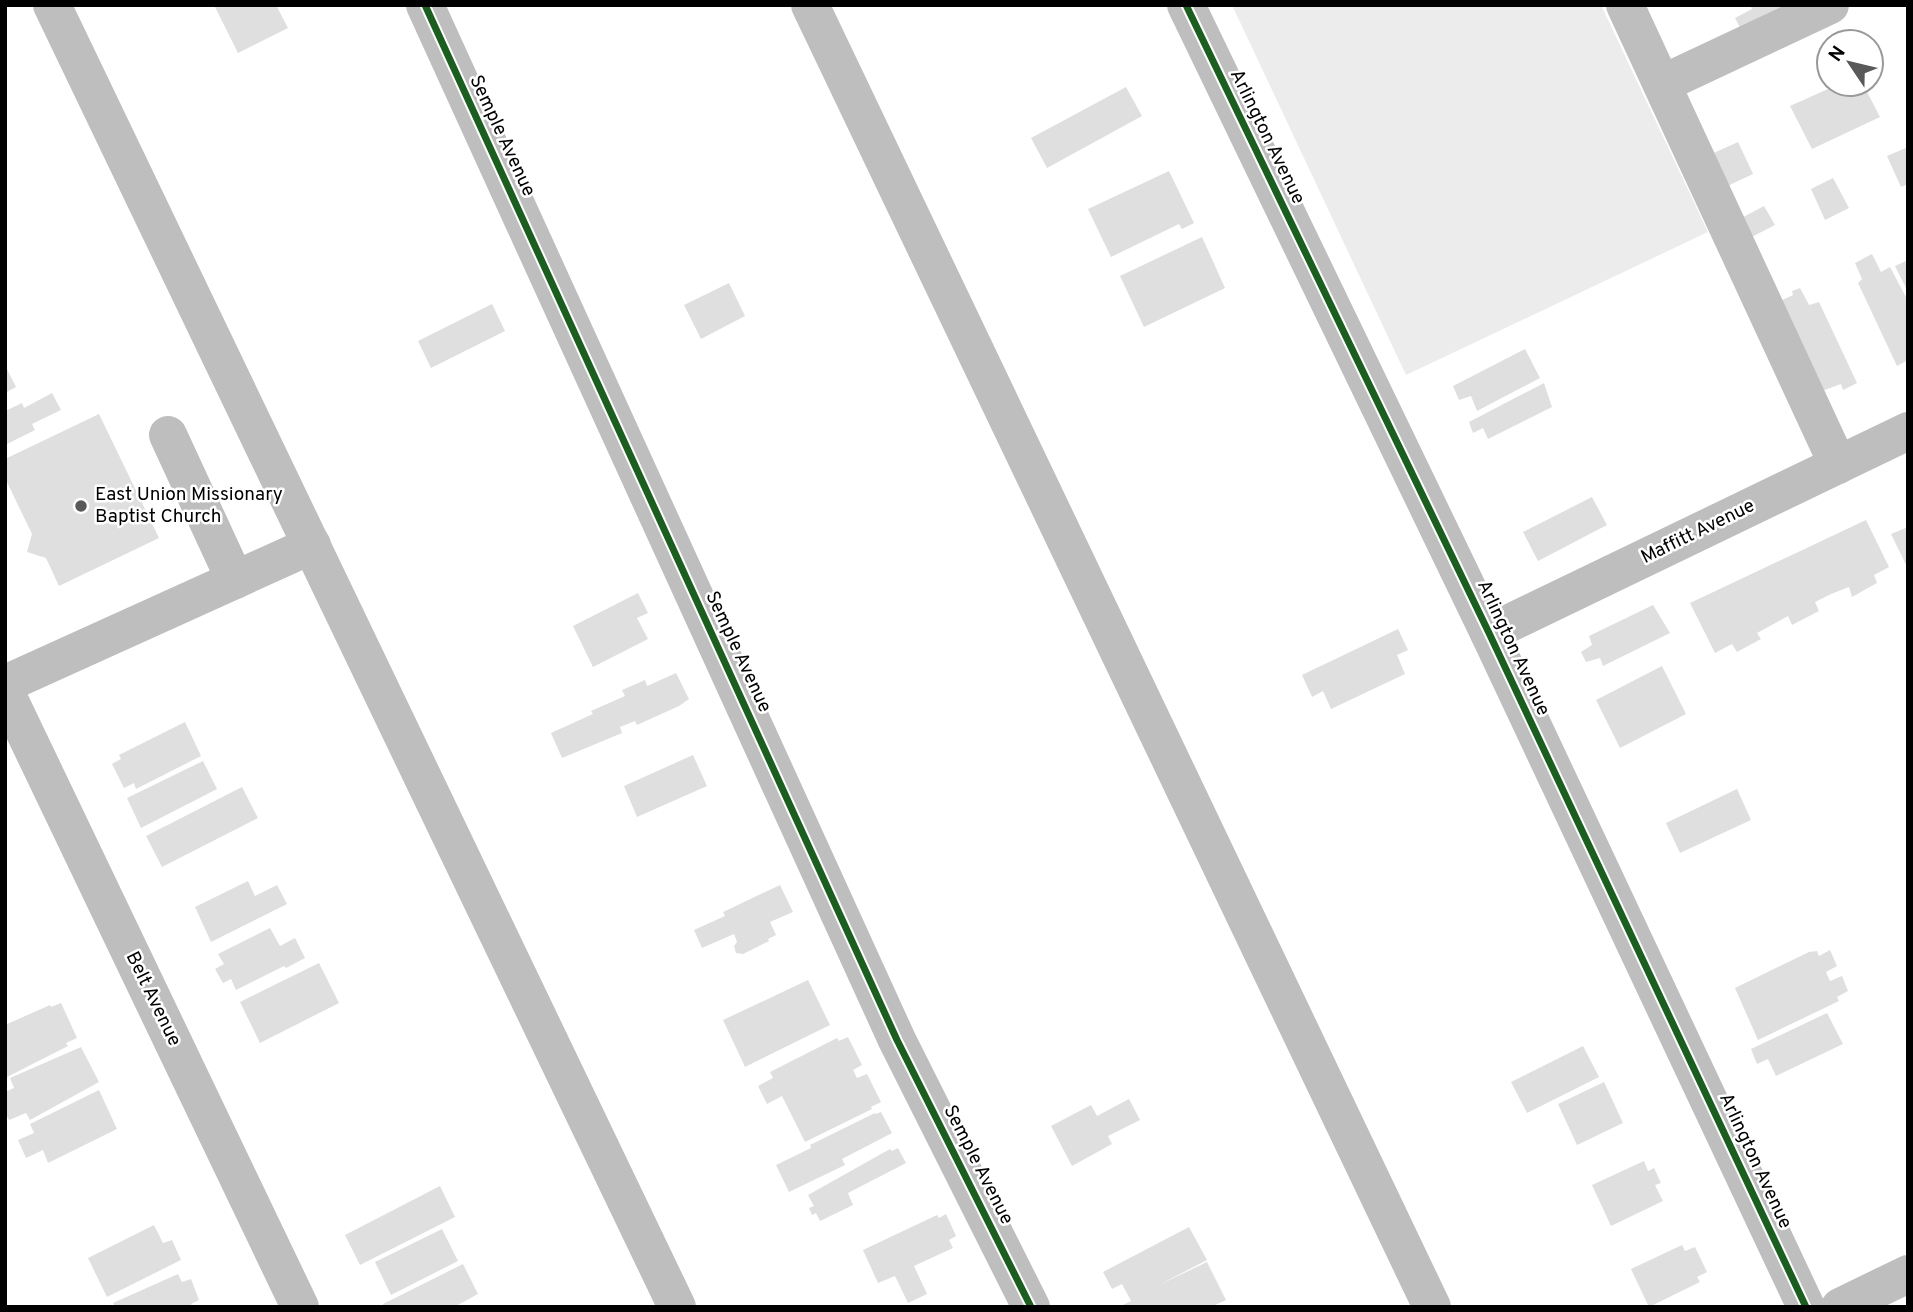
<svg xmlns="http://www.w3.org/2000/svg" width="1913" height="1312" font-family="Overpass,sans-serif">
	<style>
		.green { fill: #ececec }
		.building { fill: #dfdfdf }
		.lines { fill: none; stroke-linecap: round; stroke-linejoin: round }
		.minor { stroke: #bebebe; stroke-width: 38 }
		.cycleway-casing { stroke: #fff; stroke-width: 11 }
		.cycleway { stroke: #1b5e20; stroke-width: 7 }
		.poi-dot { fill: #595959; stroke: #fff; stroke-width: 2.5 }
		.labels { text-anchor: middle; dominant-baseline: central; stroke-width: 5; stroke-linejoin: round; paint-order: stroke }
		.street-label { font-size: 19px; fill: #000; stroke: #fff }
		.poi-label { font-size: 19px; fill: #000; stroke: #fff; text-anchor: start }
	</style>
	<rect width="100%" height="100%" fill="#fff"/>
	<!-- green -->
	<polygon class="green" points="1232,5 1601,5 1708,232 1406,375"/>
	<!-- building -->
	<g class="building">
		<polygon points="214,5 276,5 288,28 238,53"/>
		<polygon points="1750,5 1809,5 1745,37 1735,18 1752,9"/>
		<polygon points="1839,84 1863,84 1880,117 1812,149 1790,106"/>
		<polygon points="1126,87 1142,116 1047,168 1031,138"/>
		<polygon points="1738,142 1753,174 1721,189 1707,156"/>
		<polygon points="1908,147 1908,184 1901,187 1887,156"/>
		<polygon points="1169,171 1194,223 1182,229 1179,224 1111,257 1088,209"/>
		<polygon points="1833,178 1849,208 1825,220 1811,189"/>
		<polygon points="1764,206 1775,225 1744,241 1734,222"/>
		<polygon points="1202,237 1225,288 1144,327 1120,276"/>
		<polygon points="1872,254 1881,272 1890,267 1908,301 1908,360 1897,366 1858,283 1862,279 1855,263"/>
		<polygon points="1908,260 1908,292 1895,266"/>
		<polygon points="729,283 745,316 701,339 684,305"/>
		<polygon points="1800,288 1809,305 1819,302 1857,383 1843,390 1841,384 1822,391 1780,301 1793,295 1792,291"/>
		<polygon points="492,304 505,331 431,368 418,341"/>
		<polygon points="1525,349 1540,378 1477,411 1471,396 1459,400 1453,386"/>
		<polygon points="5,365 16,387 5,393"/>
		<polygon points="1544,383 1552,407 1488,439 1483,428 1473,433 1469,422"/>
		<polygon points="52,393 61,410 32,424 35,430 5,445 5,411 22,403 24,408"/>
		<polygon points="99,414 159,538 59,586 46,558 27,552 32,534 5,478 5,459"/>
		<polygon points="1592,497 1607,525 1538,561 1523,532"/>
		<polygon points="1866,520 1889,567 1874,575 1877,583 1852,597 1849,587 1831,594 1815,602 1819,611 1792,625 1788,616 1757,633 1761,639 1737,652 1732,644 1715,653 1690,603"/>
		<polygon points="1908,527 1908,569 1891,534"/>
		<polygon points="638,593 648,613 637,618 648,639 593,667 573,626"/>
		<polygon points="1653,605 1670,633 1603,666 1600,658 1586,662 1581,652 1592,645 1589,636"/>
		<polygon points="1398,629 1408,650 1397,655 1405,674 1331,709 1323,691 1312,697 1302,675"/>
		<polygon points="1662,666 1686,714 1620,748 1596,700"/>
		<polygon points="676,673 689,699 679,706 637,725 635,721 620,727 622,733 562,758 551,733 593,714 591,711 625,696 622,690 645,680 647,686"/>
		<polygon points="185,722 201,756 136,789 134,783 124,788 112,764 121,759 119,755"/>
		<polygon points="693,755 707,786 637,817 624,786"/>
		<polygon points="203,761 217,789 141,828 127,798"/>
		<polygon points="242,787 258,818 162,867 146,836"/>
		<polygon points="1737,789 1751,820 1680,853 1666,823"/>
		<polygon points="248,881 255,896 277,885 287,904 211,942 195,907"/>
		<polygon points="780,885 793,912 770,922 776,935 768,939 769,941 743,954 736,953 734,946 737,942 734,934 702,948 694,930 725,916 723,912"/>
		<polygon points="270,928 280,946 295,938 305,958 286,968 284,966 236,990 231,979 223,983 215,969 224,964 218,954"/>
		<polygon points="1830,950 1837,966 1826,972 1830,981 1842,976 1848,991 1837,997 1839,1001 1758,1040 1735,988 1809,952 1817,951 1819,956"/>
		<polygon points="319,963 339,1003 260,1043 240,1002"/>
		<polygon points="808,980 830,1025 745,1067 723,1020"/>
		<polygon points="61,1003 77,1038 66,1043 68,1046 5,1078 5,1025 50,1005 51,1007"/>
		<polygon points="1827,1013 1843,1044 1776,1076 1768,1059 1757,1064 1751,1049"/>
		<polygon points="848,1037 862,1065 853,1070 857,1078 867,1074 881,1102 871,1107 872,1109 805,1142 782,1096 767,1104 758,1086 773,1078 770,1072 837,1038 839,1041"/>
		<polygon points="1583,1046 1599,1077 1527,1113 1511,1082"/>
		<polygon points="81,1047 99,1082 30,1120 26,1113 9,1120 5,1112 5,1092 14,1088 10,1078"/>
		<polygon points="1604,1082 1623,1123 1577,1145 1558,1104"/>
		<polygon points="99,1090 117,1129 48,1163 43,1150 26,1158 18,1140 34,1133 30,1124"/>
		<polygon points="1129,1099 1140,1120 1108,1136 1112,1144 1072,1166 1051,1126 1091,1105 1097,1116"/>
		<polygon points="881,1112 892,1133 842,1159 845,1165 789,1192 776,1165 811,1148 810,1145 875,1113 876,1114"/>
		<polygon points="898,1148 906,1163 848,1193 853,1205 820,1221 816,1213 812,1215 809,1208 814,1206 808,1195 890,1149 892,1151"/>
		<polygon points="1644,1161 1648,1171 1654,1168 1661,1183 1655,1185 1663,1201 1611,1226 1592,1185"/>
		<polygon points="440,1186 455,1217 360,1265 345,1235"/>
		<polygon points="946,1214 956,1236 949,1240 953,1248 914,1266 927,1294 908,1303 895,1276 878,1283 863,1250 937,1215 939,1218"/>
		<polygon points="154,1225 163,1243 172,1240 181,1260 107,1297 88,1258"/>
		<polygon points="1189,1227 1207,1260 1157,1286 1207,1262 1226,1300 1211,1307 1119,1307 1131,1301 1122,1284 1112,1289 1103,1272"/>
		<polygon points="442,1229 458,1261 391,1295 375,1262"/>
		<polygon points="1682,1245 1685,1251 1695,1247 1707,1272 1697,1277 1700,1282 1649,1307 1631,1269"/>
		<polygon points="463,1264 478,1294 454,1307 384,1307 383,1304"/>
		<polygon points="178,1274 182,1282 191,1279 199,1300 191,1304 193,1307 115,1307 113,1303"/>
	</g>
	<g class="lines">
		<!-- minor -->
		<g class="minor">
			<polyline points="52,5 677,1307"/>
			<polyline points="425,5 897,1040 1031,1307"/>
			<polyline points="810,5 1432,1307"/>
			<polyline points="1186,5 1489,633 1806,1307"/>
			<polyline points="1625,5 1838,465"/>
			<polyline points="1662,84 1830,5"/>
			<polyline points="168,435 235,580"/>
			<polyline points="1489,633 1908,431"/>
			<polyline points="5,684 312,545"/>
			<polyline points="5,691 300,1307"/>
			<polyline points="1840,1307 1908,1274"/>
		</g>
		<defs>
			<g id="cycleway">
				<polyline points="425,5 897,1040 1031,1307"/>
				<polyline points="1186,5 1489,633 1806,1307"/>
			</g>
		</defs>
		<!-- cycleway casing -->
		<use href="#cycleway" class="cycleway-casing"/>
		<!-- cycleway -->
		<use href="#cycleway" class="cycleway"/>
	</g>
	<!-- markers -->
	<circle class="poi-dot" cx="81" cy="506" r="7"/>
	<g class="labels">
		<!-- street labels -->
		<g class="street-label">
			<text transform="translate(502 136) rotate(65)">Semple Avenue</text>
			<text transform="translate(1267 137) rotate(64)">Arlington Avenue</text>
			<text transform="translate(1698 532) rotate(-26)">Maffitt Avenue</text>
			<text transform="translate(1513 648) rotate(65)">Arlington Avenue</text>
			<text transform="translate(738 652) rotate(65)">Semple Avenue</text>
			<text transform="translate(153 999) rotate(64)">Belt Avenue</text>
			<text transform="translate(1755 1161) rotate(65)">Arlington Avenue</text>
			<text transform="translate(978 1165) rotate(63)">Semple Avenue</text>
		</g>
		<!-- poi labels -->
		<g class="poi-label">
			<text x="95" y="495">East Union Missionary<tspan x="95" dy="22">Baptist Church</tspan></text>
		</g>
	</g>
	<!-- border -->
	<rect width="1913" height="1312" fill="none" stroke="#000000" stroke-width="14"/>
	<!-- north arrow -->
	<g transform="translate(1850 63) rotate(305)"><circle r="33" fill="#ffffff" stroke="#999999" stroke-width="2"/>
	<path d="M0-5L12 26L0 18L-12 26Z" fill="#595959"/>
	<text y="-10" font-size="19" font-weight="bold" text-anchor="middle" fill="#000000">N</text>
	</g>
</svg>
